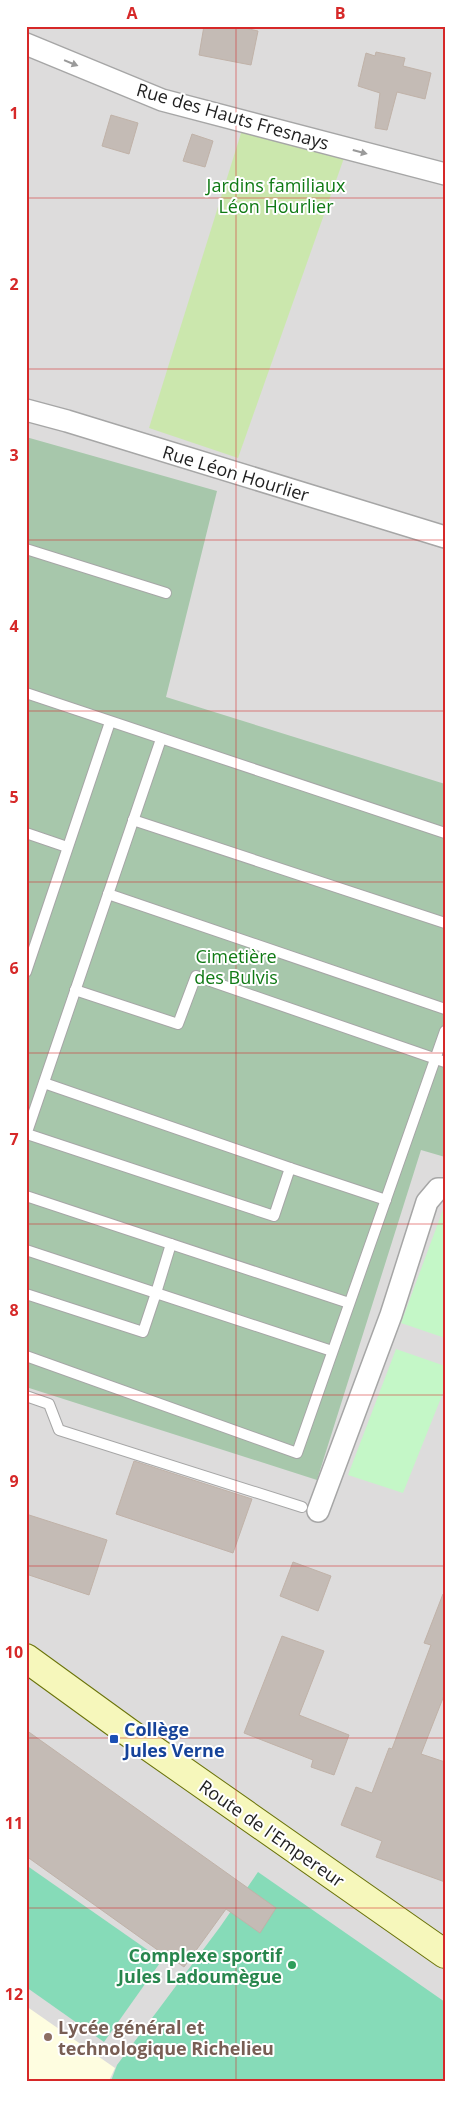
<svg xmlns="http://www.w3.org/2000/svg" width="471" height="2107" font-family="'Open Sans',sans-serif">
	<style>
		.residential { fill: #dddcdc }
		.education { fill: #fefde0 }
		.grass { fill: #cbe7ad }
		.cemetery { fill: #a7c7ab }
		.park { fill: #c4f7c7 }
		.pitch { fill: #86dbb8 }
		.building { fill: #c4bbb5; stroke: #c0b2a8 }
		.lines { fill: none; stroke-linecap: round; stroke-linejoin: round }
		.service-casing { stroke: #a6a6a6; stroke-width: 12 }
		.minor-casing { stroke: #a6a6a6; stroke-width: 24 }
		.secondary-casing { stroke: #6a7309; stroke-width: 30 }
		.service { stroke: #fff; stroke-width: 10 }
		.minor { stroke: #fff; stroke-width: 21 }
		.secondary { stroke: #f6f7bb; stroke-width: 28 }
		.oneway { fill: #9a9a9a }
		.grid { fill: none; stroke: #d62828; stroke-width: 1; stroke-opacity: 0.55 }
		.transit-dot { fill: #1a4fb4; stroke: #fff; stroke-width: 2 }
		.leisure-dot { fill: #2e9e5b; stroke: #fff; stroke-width: 2 }
		.education-dot { fill: #8d6e63; stroke: #fff; stroke-width: 2 }
		.labels { text-anchor: middle; dominant-baseline: central; stroke-width: 4; stroke-linejoin: round; paint-order: stroke }
		.street-label { font-size: 18px; fill: #1f1f1f; stroke: #fff }
		.park-label { font-size: 18px; fill: #107a15; stroke: #fff }
		.transit-label { font-size: 18px; font-weight: bold; fill: #164399; stroke: #fff; text-anchor: start }
		.leisure-label { font-size: 18px; font-weight: bold; fill: #27864d; stroke: #fff; text-anchor: end }
		.education-label { font-size: 18px; font-weight: bold; fill: #785e54; stroke: #fff; text-anchor: start }
		.neatline { fill: none; stroke: #d62828; stroke-width: 2 }
		.grid-label { font-size: 16px; text-anchor: middle; font-weight: bold; fill: #d62828 }
	</style>
	<rect width="100%" height="100%" fill="#efece5"/>
	<!-- residential -->
	<rect class="residential" x="26" y="26" width="419" height="2055"/>
	<!-- education -->
	<polygon class="education" points="26,2006 115,2068 109,2081 26,2081"/>
	<!-- grass -->
	<polygon class="grass" points="242,130 344,158 238,458 149,428"/>
	<!-- cemetery -->
	<polygon class="cemetery" points="26,437 217,491 166,697 445,784 445,1157 421,1150 317,1480 26,1387"/>
	<!-- park -->
	<g class="park">
		<polygon points="444,1207 445,1207 445,1338 401,1323"/>
		<polygon points="396,1349 445,1366 445,1388 403,1493 348,1475"/>
	</g>
	<!-- pitch -->
	<g class="pitch">
		<polygon points="26,1865 162,1960 104,2042 26,1987"/>
		<polygon points="258,1872 445,2002 445,2081 111,2081 117,2065 220,1927"/>
	</g>
	<!-- building -->
	<g class="building">
		<polygon points="204,26 236,26 258,31 251,65 199,55"/>
		<polygon points="376,52 405,58 403,66 431,73 425,99 397,92 387,130 375,128 380,93 358,86 366,53 375,56"/>
		<polygon points="111,115 138,123 129,154 102,146"/>
		<polygon points="192,134 213,141 205,167 183,161"/>
		<polygon points="134,1461 252,1499 233,1553 116,1514"/>
		<polygon points="26,1514 107,1540 89,1595 26,1574"/>
		<polygon points="293,1562 331,1576 318,1611 280,1596"/>
		<polygon points="443,1594 445,1594 445,1693 421,1754 445,1762 445,1882 376,1857 382,1841 341,1825 356,1787 372,1793 389,1748 392,1749 431,1645 424,1643"/>
		<polygon points="282,1636 324,1651 299,1715 349,1735 334,1775 311,1767 313,1760 244,1733"/>
		<polygon points="26,1730 276,1908 260,1933 226,1909 184,1967 174,1960 173,1961 26,1856"/>
	</g>
	<g class="lines">
		<defs>
			<g id="service">
				<polyline points="26,549 166,593"/>
				<polyline points="26,693 445,833"/>
				<polyline points="133,820 445,923"/>
				<polyline points="26,833 67,847"/>
				<polyline points="108,894 445,1009"/>
				<polyline points="26,972 110,722"/>
				<polyline points="75,990 178,1024 196,976 445,1062"/>
				<polyline points="44,1083 290,1168"/>
				<polyline points="27,1134 274,1216 290,1168 386,1200"/>
				<polyline points="26,1135 161,739"/>
				<polyline points="26,1196 349,1303"/>
				<polyline points="26,1250 156,1293 171,1244"/>
				<polyline points="26,1294 143,1332 156,1293 332,1351"/>
				<polyline points="26,1356 297,1453 445,1031"/>
				<polyline points="26,1396 49,1404 59,1430 302,1507"/>
			</g>
			<g id="minor">
				<polyline points="26,44 162,100 445,174"/>
				<polyline points="26,410 67,421 445,537"/>
				<polyline points="318,1511 391,1315 427,1202 438,1189 445,1189"/>
			</g>
			<polyline id="secondary" points="26,1658 128,1732 445,1954"/>
		</defs>
		<!-- service casing -->
		<use href="#service" class="service-casing"/>
		<!-- minor casing -->
		<use href="#minor" class="minor-casing"/>
		<!-- secondary casing -->
		<use href="#secondary" class="secondary-casing"/>
		<!-- service -->
		<use href="#service" class="service"/>
		<!-- minor -->
		<use href="#minor" class="minor"/>
		<!-- secondary -->
		<use href="#secondary" class="secondary"/>
	</g>
	<!-- one-way arrows -->
	<defs><path id="oneway-solid" d="M-6-.8H1V-3.2L6.5 0L1 3.2V.8H-6Z" transform="scale(1.25)"/></defs>
	<g class="oneway">
		<use href="#oneway-solid" transform="translate(71 63) rotate(22)"/>
		<use href="#oneway-solid" transform="translate(360 152) rotate(15)"/>
	</g>
	<!-- grid -->
	<path class="grid" d="M236,26V2081M26,198H445M26,369H445M26,540H445M26,711H445M26,882H445M26,1053H445M26,1224H445M26,1395H445M26,1566H445M26,1738H445M26,1908H445"/>
	<!-- markers -->
	<rect class="transit-dot" x="109" y="1734" width="10" height="10" rx="2.5"/>
	<circle class="leisure-dot" cx="292" cy="1965" r="5"/>
	<circle class="education-dot" cx="48" cy="2037" r="5"/>
	<g class="labels">
		<!-- street labels -->
		<g class="street-label">
			<text transform="translate(233 116) rotate(16)">Rue des Hauts Fresnays</text>
			<text transform="translate(236 473) rotate(17)">Rue Léon Hourlier</text>
			<text transform="translate(272 1833) rotate(35)">Route de l'Empereur</text>
		</g>
		<!-- park labels -->
		<g class="park-label">
			<text x="276" y="185">Jardins familiaux<tspan x="276" dy="21">Léon Hourlier</tspan></text>
			<text x="236" y="956">Cimetière<tspan x="236" dy="21">des Bulvis</tspan></text>
		</g>
		<!-- transit labels -->
		<g class="transit-label">
			<text x="124" y="1729">Collège<tspan x="124" dy="21">Jules Verne</tspan></text>
		</g>
		<!-- leisure labels -->
		<g class="leisure-label">
			<text x="282" y="1955">Complexe sportif<tspan x="282" dy="21">Jules Ladoumègue</tspan></text>
		</g>
		<!-- education labels -->
		<g class="education-label">
			<text x="58" y="2027">Lycée général et<tspan x="58" dy="21">technologique Richelieu</tspan></text>
		</g>
	</g>
	<!-- border -->
	<rect width="471" height="2107" fill="none" stroke="#ffffff" stroke-width="55"/>
	<rect x="28" y="28" width="416" height="2052" class="neatline"/>
	<g class="grid-label">
		<text x="132" y="19">A</text>
		<text x="340" y="19">B</text>
		<text x="14" y="119">1</text>
		<text x="14" y="290">2</text>
		<text x="14" y="461">3</text>
		<text x="14" y="632">4</text>
		<text x="14" y="803">5</text>
		<text x="14" y="974">6</text>
		<text x="14" y="1145">7</text>
		<text x="14" y="1316">8</text>
		<text x="14" y="1487">9</text>
		<text x="14" y="1658">10</text>
		<text x="14" y="1829">11</text>
		<text x="14" y="2000">12</text>
	</g>
</svg>
